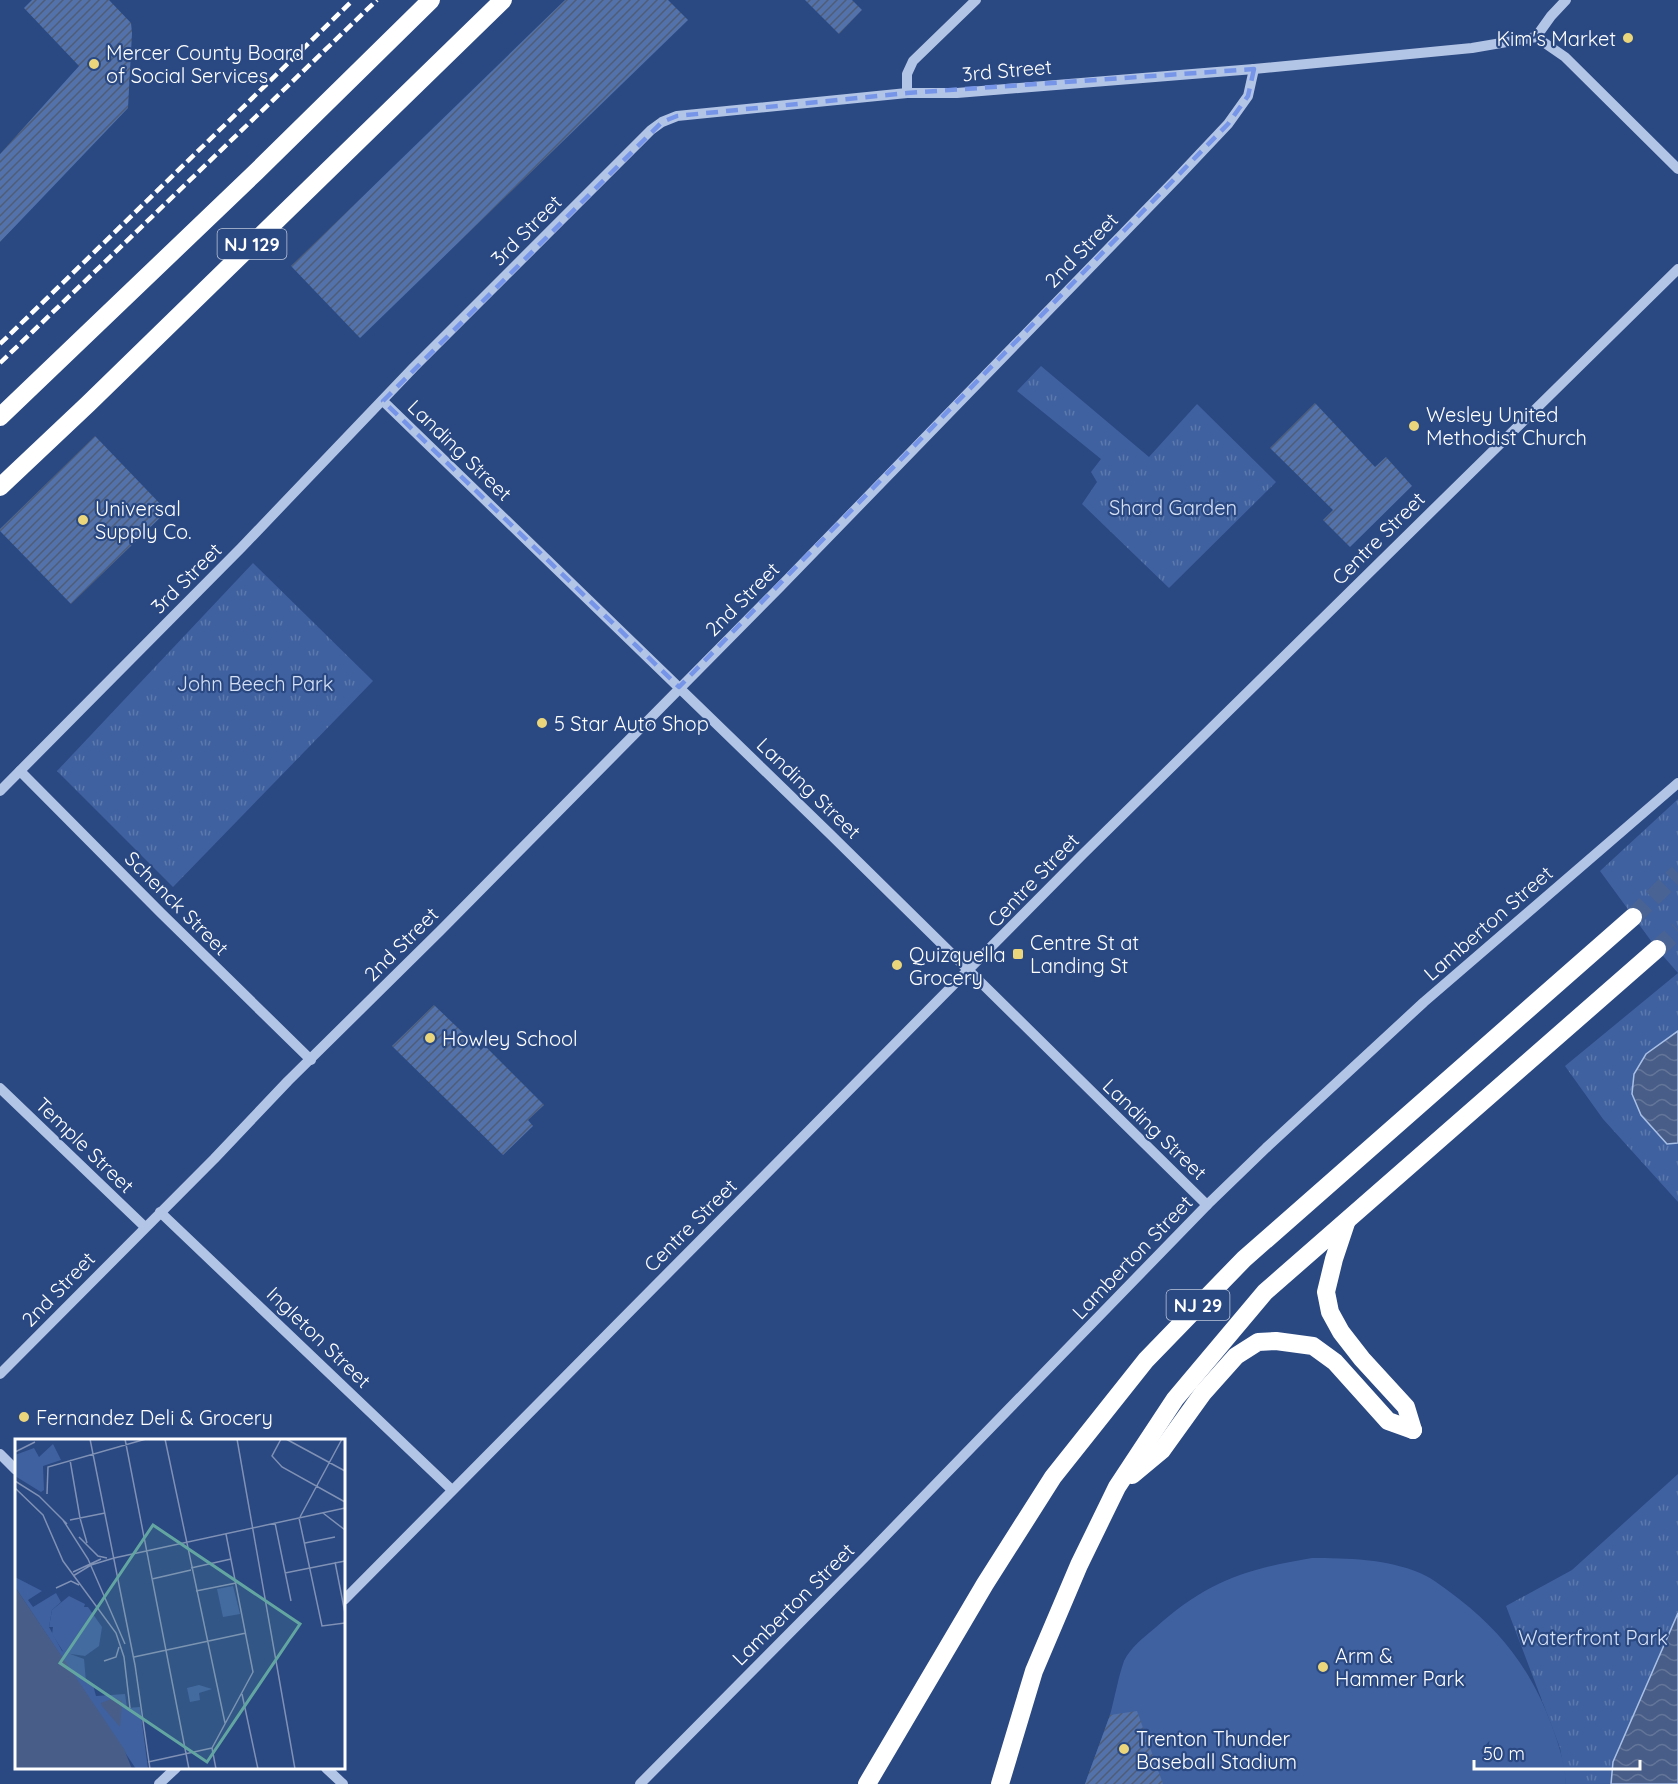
<svg xmlns="http://www.w3.org/2000/svg" width="1678" height="1784" font-family="Quicksand,sans-serif">
	<style>
		.grass { fill: url(#grass-tufts) }
		.garden { fill: #3f619f }
		.water { fill: url(#water-waves); stroke: #a8bfe6; stroke-width: 1.5 }
		.building { fill: url(#building-hatch) }
		.lines { fill: none; stroke-linecap: round; stroke-linejoin: round }
		.highway-tunnel { stroke: #4a6395; stroke-width: 18; stroke-dasharray: 18 9; stroke-linecap: butt }
		.minor { stroke: #b3c5e6; stroke-width: 10 }
		.highway { stroke: #fff; stroke-width: 18 }
		.rail { stroke: #fff; stroke-width: 4.5; stroke-dasharray: 10 4.5; stroke-linecap: butt }
		.marked { fill: none; stroke: #7795e8; stroke-width: 4.5; stroke-dasharray: 12 8; stroke-linejoin: round }
		.poi-dot { fill: #ecd67b; stroke: #2a4882; stroke-width: 2 }
		.labels { text-anchor: middle; dominant-baseline: central; stroke-width: 4.5; stroke-linejoin: round; paint-order: stroke }
		.shield { fill: #2a4882; stroke: #bfc8da; stroke-width: 1.5 }
		.shield-label { font-size: 18px; font-weight: bold; fill: #fff }
		.poi-label { font-size: 20px; fill: #fff; stroke: #2a4882; text-anchor: start }
		.street-label { font-size: 20px; fill: #fff; stroke: #2a4882 }
		.park-label { font-size: 20px; fill: #d6e1f5; stroke: #2a4882 }
		.inset-road { fill: none; stroke: #7f91b4; stroke-width: 1.5 }
		.view { fill: #63a6a1; fill-opacity: 0.15; stroke: #63a6a1; stroke-width: 3 }
		.inset-edge { fill: none; stroke: #fff; stroke-width: 3 }
	</style>
	<defs>
		<pattern id="grass-tufts" width="24" height="20" patternUnits="userSpaceOnUse" patternTransform="scale(1.5)"><rect width="24" height="20" fill="#3f619f"/><path d="M3 7l-1-3M5 7V3M7 7l1-3M15 17l-1-3M17 17v-4M19 17l1-3" fill="none" stroke="#5c79ad"/></pattern>
		<pattern id="water-waves" width="16" height="10" patternUnits="userSpaceOnUse" patternTransform="scale(1.5)"><rect width="16" height="10" fill="#485d87"/><path d="M0 5q4-4 8 0t8 0" fill="none" stroke="#637599"/></pattern>
		<pattern id="building-hatch" width="6" height="6" patternUnits="userSpaceOnUse" patternTransform="scale(1.5)"><rect width="6" height="6" fill="#5371aa"/><path d="M-1 1l2-2M0 6l6-6M5 7l2-2" fill="none" stroke="#4f5d76"/></pattern>
	</defs>
	<rect width="100%" height="100%" fill="#2a4882"/>
	<!-- grass -->
	<g class="grass">
		<polygon points="1041,366 1149,457 1197,404 1276,482 1169,588 1082,504 1097,482 1091,472 1101,459 1017,391"/>
		<polygon points="253,563 373,681 173,887 57,771"/>
		<polygon points="1678,799 1678,1202 1603,1119 1565,1066 1678,973 1657,949 1600,871"/>
		<polygon points="1678,1474 1678,1613 1613,1762 1611,1784 1566,1784 1560,1748 1506,1606 1572,1570"/>
	</g>
	<!-- garden -->
	<path class="garden" d="M1312,1558C1347,1558 1387,1559 1420,1573C1434,1579 1447,1590 1459,1599C1504,1634 1532,1672 1552,1726C1559,1745 1565,1764 1566,1784H1085C1093,1761 1102,1738 1110,1715C1115,1697 1118,1678 1124,1661C1130,1648 1144,1637 1155,1628C1206,1582 1245,1569 1312,1558Z"/>
	<!-- water -->
	<g class="water">
		<polygon points="1678,1031 1678,1143 1667,1144 1641,1115 1632,1094 1634,1074 1646,1054"/>
		<polygon points="1678,1613 1678,1784 1611,1784 1613,1762"/>
	</g>
	<!-- building -->
	<g class="building">
		<polygon points="32,0 109,0 131,23 132,33 128,108 0,242 0,154 79,66 24,8"/>
		<polygon points="565,0 668,0 688,20 360,338 291,266"/>
		<polygon points="805,0 852,0 862,10 839,34"/>
		<polygon points="1315,403 1375,467 1386,457 1412,486 1350,547 1323,520 1333,510 1270,448"/>
		<polygon points="95,436 167,511 71,604 0,531 0,529"/>
		<polygon points="434,1005 481,1050 485,1046 544,1105 528,1120 533,1126 503,1155 392,1046"/>
		<polygon points="1137,1711 1163,1784 1085,1784 1110,1715"/>
	</g>
	<g class="lines">
		<!-- highway-tunnel -->
		<g class="highway-tunnel">
			<polyline points="1633,917 1678,873"/>
			<polyline points="1657,949 1678,930"/>
		</g>
		<!-- minor -->
		<g class="minor">
			<polyline points="1536,37 1565,57 1678,169"/>
			<polyline points="1536,37 1551,16 1566,0"/>
			<polyline points="907,93 907,74 913,61 976,0"/>
			<polyline points="383,401 829,833 1207,1205"/>
			<polyline points="20,771 161,913 311,1060"/>
			<polyline points="0,791 241,548 414,367 651,130 662,122 677,116 907,93 957,93 1254,69 1472,48 1536,37"/>
			<polyline points="0,1088 145,1227"/>
			<polyline points="160,1212 452,1490"/>
			<polyline points="0,1374 214,1159 288,1081 440,931 779,588 1177,178 1228,124 1248,96 1254,69"/>
			<polyline points="0,1454 16,1470"/>
			<polyline points="344,1600 1083,854 1678,269"/>
			<polyline points="326,1768 343,1784"/>
			<polyline points="159,1784 176,1768"/>
			<polyline points="640,1784 865,1557 1207,1205 1266,1148 1424,1002 1678,783"/>
		</g>
		<!-- highway -->
		<g class="highway">
			<polyline points="0,417 256,172 431,0"/>
			<polyline points="0,487 88,404 503,0"/>
			<polyline points="1346,1223 1334,1259 1326,1292 1330,1312 1341,1332 1362,1359 1406,1407 1413,1430"/>
			<polyline points="1132,1475 1162,1450 1203,1393 1236,1356 1258,1342 1276,1341 1313,1346 1335,1362 1388,1421 1413,1430"/>
			<polyline points="867,1784 985,1584 1053,1477 1146,1360 1244,1259 1633,917"/>
			<polyline points="1000,1784 1034,1671 1079,1565 1117,1487 1175,1399 1265,1292 1657,949"/>
		</g>
		<!-- rail -->
		<g class="rail">
			<polyline points="0,344 353,0"/>
			<polyline points="0,363 377,0"/>
		</g>
	</g>
	<!-- marked area -->
	<path class="marked" d="M1254,69L1248,96L1228,124L679,687L383,401L662,122L677,116L907,93Z"/>
	<!-- markers -->
	<g class="poi-dot">
		<circle cx="1628" cy="38" r="6"/>
		<circle cx="94" cy="64" r="6"/>
		<circle cx="1414" cy="426" r="6"/>
		<circle cx="83" cy="520" r="6"/>
		<circle cx="542" cy="723" r="6"/>
		<rect x="1012" y="948" width="12" height="12" rx="3"/>
		<circle cx="897" cy="965" r="6"/>
		<circle cx="430" cy="1038" r="6"/>
		<circle cx="24" cy="1417" r="6"/>
		<circle cx="1323" cy="1667" r="6"/>
		<circle cx="1124" cy="1749" r="6"/>
	</g>
	<g class="labels">
		<!-- shield labels -->
		<g class="shield">
			<rect x="217.5" y="229" width="69" height="30" rx="4.5"/>
			<rect x="1166.5" y="1290" width="63" height="30" rx="4.5"/>
		</g>
		<g class="shield-label">
			<text x="252" y="244">NJ 129</text>
			<text x="1198" y="1305">NJ 29</text>
		</g>
		<!-- poi labels -->
		<g class="poi-label">
			<text x="1616" y="38" text-anchor="end">Kim's Market</text>
			<text x="106" y="52">Mercer County Board<tspan x="106" dy="23">of Social Services</tspan></text>
			<text x="1426" y="414">Wesley United<tspan x="1426" dy="23">Methodist Church</tspan></text>
			<text x="95" y="508">Universal<tspan x="95" dy="23">Supply Co.</tspan></text>
			<text x="554" y="723">5 Star Auto Shop</text>
			<text x="1030" y="942">Centre St at<tspan x="1030" dy="23">Landing St</tspan></text>
			<text x="909" y="954">Quizquella<tspan x="909" dy="23">Grocery</tspan></text>
			<text x="442" y="1038">Howley School</text>
			<text x="36" y="1417">Fernandez Deli &amp; Grocery</text>
			<text x="1335" y="1655">Arm &amp;<tspan x="1335" dy="23">Hammer Park</tspan></text>
			<text x="1136" y="1738">Trenton Thunder<tspan x="1136" dy="23">Baseball Stadium</tspan></text>
		</g>
		<!-- street labels -->
		<g class="street-label">
			<text transform="translate(1007 70) rotate(-5)">3rd Street</text>
			<text transform="translate(526 230) rotate(-45)">3rd Street</text>
			<text transform="translate(1081 250) rotate(-46)">2nd Street</text>
			<text transform="translate(460 450) rotate(44)">Landing Street</text>
			<text transform="translate(1378 538) rotate(-45)">Centre Street</text>
			<text transform="translate(186 578) rotate(-45)">3rd Street</text>
			<text transform="translate(742 599) rotate(-45)">2nd Street</text>
			<text transform="translate(809 788) rotate(44)">Landing Street</text>
			<text transform="translate(1033 880) rotate(-46)">Centre Street</text>
			<text transform="translate(177 903) rotate(45)">Schenck Street</text>
			<text transform="translate(1488 923) rotate(-41)">Lamberton Street</text>
			<text transform="translate(401 944) rotate(-45)">2nd Street</text>
			<text transform="translate(1155 1129) rotate(44)">Landing Street</text>
			<text transform="translate(85 1145) rotate(44)">Temple Street</text>
			<text transform="translate(690 1225) rotate(-45)">Centre Street</text>
			<text transform="translate(1132 1257) rotate(-46)">Lamberton Street</text>
			<text transform="translate(58 1289) rotate(-46)">2nd Street</text>
			<text transform="translate(319 1337) rotate(44)">Ingleton Street</text>
			<text transform="translate(793 1604) rotate(-45)">Lamberton Street</text>
		</g>
		<!-- park labels -->
		<g class="park-label">
			<text x="1173" y="507">Shard Garden</text>
			<text x="255" y="683">John Beech Park</text>
			<text x="1593" y="1637">Waterfront Park</text>
		</g>
	</g>
	<!-- overview -->
	<g transform="translate(15 1439)">
		<rect width="330" height="330" fill="#2a4882"/>
		<path d="M38,5L46,21L28,27L29,51L26,53L0,37V16L19,9L24,18ZM0,138L27,152L13,161L18,168L41,154L46,163L37,171L34,188L47,212L69,220L71,243L78,246L81,257L110,255L112,269L125,268L133,330H121L0,148ZM218,147L225,175L208,178L202,150ZM184,246L197,250L184,254L185,261L175,263L172,249Z" fill="#3f619f"/>
		<path d="M54,157L70,165L69,168H73L87,188L84,207L70,217L49,214L37,195L38,188H34L37,171Z" fill="#3f619f"/>
		<path d="M0,148L109,310L117,330H0ZM99,259L107,262L105,288L87,267L86,264Z" fill="#485d87"/>
		<path class="inset-road" d="M75,0L120,226L135,330M110,0L174,330M150,0L210,284M222,0L280,330M266,0L257,17L267,28L330,63M271,0L330,32M0,13L20,3M55,21L65,79M0,42L24,57L52,85M0,49L28,76L48,122L101,194L109,218L115,269M32,55L33,28L131,0M308,74L330,91M285,78L327,0M65,79L72,104M284,79L307,187L330,184M48,81L73,120L110,205M55,81L90,74M260,84L276,162M64,98L83,117L92,119M290,104L320,98M320,123L330,174M176,129L216,120M58,133L86,120M270,134L330,122M58,137L76,126L99,119L330,69M137,140L176,131M41,149L56,142L64,146M181,152L221,144M119,218L231,194M89,222L101,218L104,208M227,255L243,330M133,323L197,309M201,330L197,309L238,233L211,95"/>
		<path class="view" d="M138,86L285,185L192,323L45,224Z"/>
		<rect width="330" height="330" class="inset-edge"/>
	</g>
	<!-- scale -->
	<path d="M1474 1760v9h166v-9" fill="none" stroke="#ffffff" stroke-width="3"/>
	<text x="1483" y="1760" font-size="18" fill="#ffffff" stroke="#2a4882" stroke-width="4.5" paint-order="stroke">50 m</text>
</svg>
